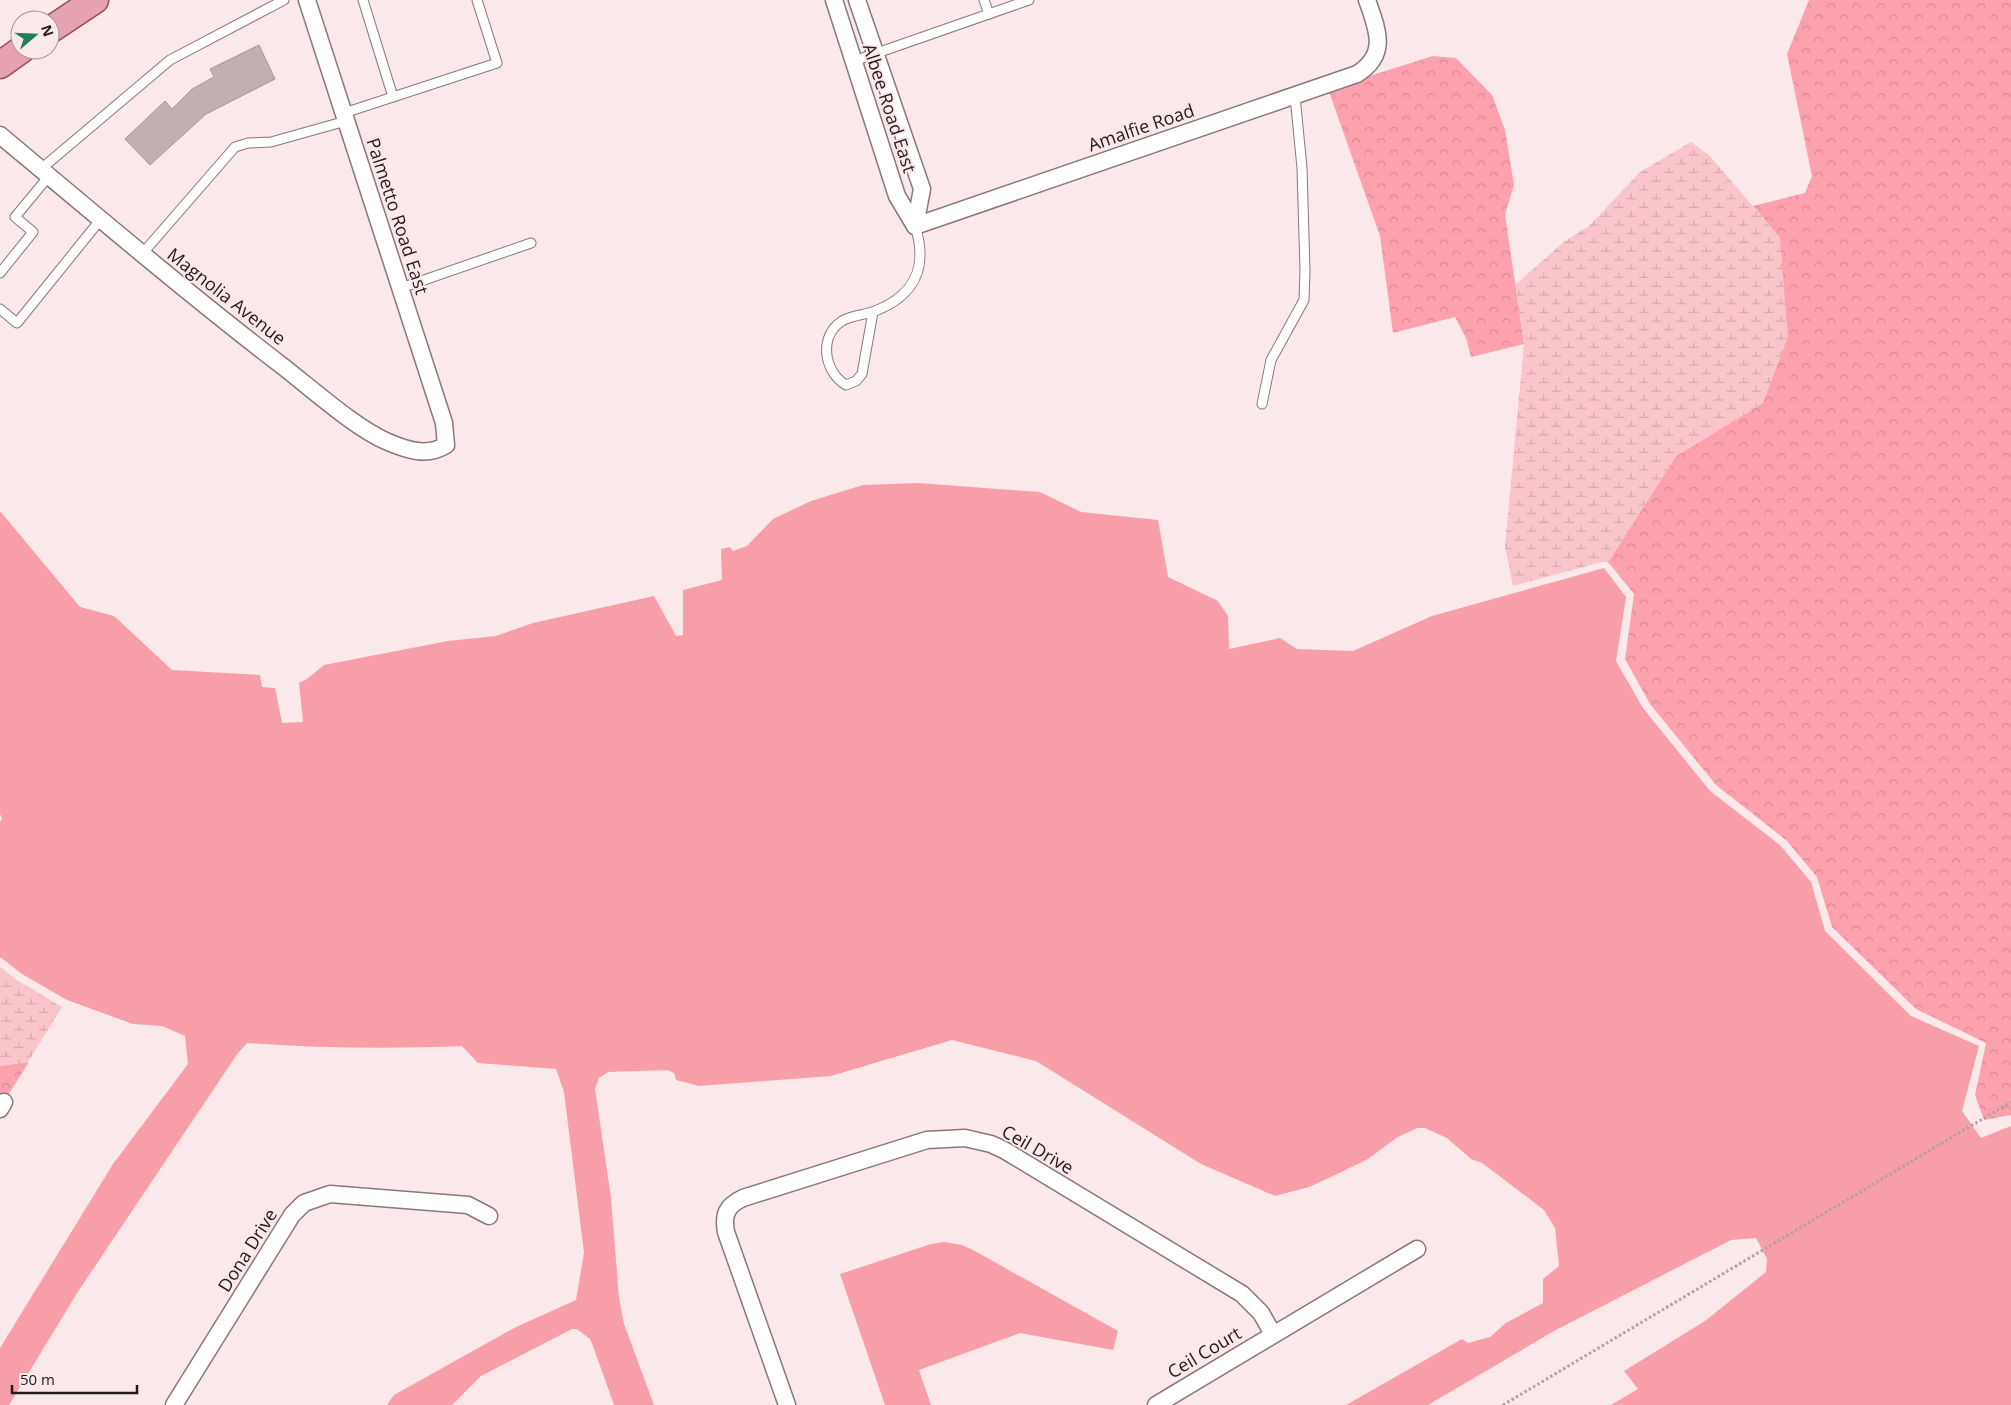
<svg xmlns="http://www.w3.org/2000/svg" width="2011" height="1405" font-family="'Open Sans',sans-serif">
	<style>
		.forest { fill: url(#forest-crowns) }
		.wetland { fill: url(#wetland-marsh) }
		.water { fill: #f89ea9 }
		.building { fill: #c1afb1; stroke: #a79597 }
		.lines { fill: none; stroke-linecap: round; stroke-linejoin: round }
		.service-casing { stroke: #89787a; stroke-width: 11 }
		.minor-casing { stroke: #89787a; stroke-width: 19 }
		.primary-casing { stroke: #964c58; stroke-width: 29 }
		.path { stroke: #b0a1a3; stroke-width: 3; stroke-dasharray: 2.5 2.5; stroke-linecap: butt }
		.service { stroke: #fff; stroke-width: 9 }
		.minor { stroke: #fff; stroke-width: 16 }
		.primary { stroke: #e6a3af; stroke-width: 26 }
		.labels { text-anchor: middle; dominant-baseline: central; stroke-width: 4; stroke-linejoin: round; paint-order: stroke }
		.street-label { font-size: 18px; fill: #221b1c; stroke: #fbe8ea }
	</style>
	<defs>
		<pattern id="forest-crowns" width="20" height="18" patternUnits="userSpaceOnUse" patternTransform="scale(1.25)"><rect width="20" height="18" fill="#fca1ad"/><path d="M2 6a3 3 0 1 1 6 0M12 15a3 3 0 1 1 6 0" fill="none" stroke="#d88a94"/></pattern>
		<pattern id="wetland-marsh" width="20" height="14" patternUnits="userSpaceOnUse" patternTransform="scale(1.25)"><rect width="20" height="14" fill="#fac5ca"/><path d="M1 5h8M5 5V1M11 12h8M15 12V8" fill="none" stroke="#d6a9ad"/></pattern>
	</defs>
	<rect width="100%" height="100%" fill="#fbe8ea"/>
	<!-- forest -->
	<g class="forest">
		<polygon points="1809,0 2011,0 2011,1115 1984,1120 1975,1095 1986,1043 1916,1009 1832,927 1817,877 1786,840 1716,785 1650,704 1625,659 1634,594 1608,562 1676,456 1763,403 1780,238 1753,206 1805,193 1812,176 1787,54"/>
		<polygon points="1433,56 1456,58 1492,95 1505,130 1514,185 1505,214 1524,344 1471,357 1466,338 1455,317 1393,333 1380,236 1328,89"/>
		<polygon points="28,1062 27,1065 0,1108 0,1066"/>
	</g>
	<!-- wetland -->
	<g class="wetland">
		<polygon points="1691,142 1709,155 1780,238 1788,337 1763,403 1676,456 1608,562 1602,562 1513,586 1505,546 1524,344 1515,285 1565,241 1589,226 1640,172"/>
		<polygon points="0,967 17,980 62,1007 28,1062 0,1066"/>
	</g>
	<!-- water -->
	<g class="water">
		<path d="M918,483L1040,492L1081,512L1158,520L1168,577L1218,601L1228,616L1229,649L1280,638L1297,649L1353,651L1432,616L1604,568L1626,597L1616,661L1643,708L1710,791L1780,845L1811,882L1825,931L1911,1016L1979,1046L1962,1111L1981,1138L2011,1126V1405H1611L1638,1389L1624,1371L1705,1321L1766,1272L1767,1259L1756,1238L1731,1240L1554,1331L1428,1405H1346L1462,1339L1468,1343L1490,1337L1506,1323L1543,1303V1279L1559,1266L1555,1228L1544,1210L1482,1163L1471,1159L1447,1138L1425,1128H1417L1396,1138L1368,1159L1333,1176L1309,1187L1275,1196L1201,1164L1036,1061L952,1040L831,1076L699,1086L676,1080L674,1073L667,1070L608,1072L599,1078L595,1089L611,1198L619,1298L624,1324L654,1405H614L593,1346L590,1339L577,1329H572L481,1376L452,1405H387L394,1395L516,1327L576,1300L584,1253L564,1092L556,1069L478,1063L462,1046C390,1049 319,1048 247,1043L238,1053L79,1290L9,1405H0V1348L113,1164L188,1064L185,1036L162,1026L133,1024L67,1000L22,974L0,957V822L2,819L0,814V511L80,607L114,616L172,670L260,675L262,687L275,688L282,723L303,722L299,683L307,679L324,665L448,641L496,636L533,623L654,596L676,636L683,635V590L722,580L721,549L730,547L733,551L747,546L773,519L811,501L863,485Z"/>
		<polygon points="944,1242 962,1245 973,1250 1118,1331 1113,1350 1020,1333 919,1370 931,1405 885,1405 840,1274 931,1244"/>
	</g>
	<!-- building -->
	<polygon class="building" points="259,45 275,79 206,114 150,165 125,139 165,101 172,109 192,89 214,77 210,69"/>
	<g class="lines">
		<defs>
			<g id="service">
				<polyline points="363,0 393,97"/>
				<polyline points="984,0 989,14"/>
				<polyline points="854,61 1029,0"/>
				<polyline points="344,113 497,63 477,0"/>
				<polyline points="41,169 170,60 284,0"/>
				<polyline points="142,254 235,147 248,143 271,142 346,121"/>
				<polyline points="0,273 33,232 15,217 49,176"/>
				<polyline points="401,288 531,243"/>
				<polyline points="0,309 17,323 101,219"/>
				<path d="M873,312L862,374L856,381L846,385C823,371 819,336 842,321C852,315 865,315 875,311C916,295 928,266 915,226"/>
				<polyline points="1262,404 1271,360 1304,300 1305,271 1302,168 1295,96"/>
			</g>
			<g id="minor">
				<polyline points="834,0 897,196 915,226"/>
				<polyline points="857,0 922,189 915,226"/>
				<path d="M0,135C93,213 185,291 281,365C311,388 355,428 388,442C407,450 427,457 446,445L444,423L307,0"/>
				<path d="M915,226L1357,74C1389,54 1377,29 1367,0"/>
				<polyline points="0,1109 4,1102"/>
				<polyline points="174,1405 292,1215 304,1203 330,1194 468,1205 489,1216"/>
				<path d="M787,1405L726,1232C723,1215 726,1206 743,1198L927,1140L965,1138L991,1144L1004,1150L1242,1294L1261,1313L1273,1334"/>
				<polyline points="1156,1405 1417,1249"/>
			</g>
			<g id="primary">
				<polyline points="50,30 95,0"/>
				<polyline points="0,65 21,50"/>
			</g>
		</defs>
		<!-- service casing -->
		<use href="#service" class="service-casing"/>
		<!-- minor casing -->
		<use href="#minor" class="minor-casing"/>
		<!-- primary casing -->
		<use href="#primary" class="primary-casing"/>
		<!-- path -->
		<polyline class="path" points="1503,1405 2011,1102"/>
		<!-- service -->
		<use href="#service" class="service"/>
		<!-- minor -->
		<use href="#minor" class="minor"/>
		<!-- primary -->
		<use href="#primary" class="primary"/>
	</g>
	<g class="labels">
		<!-- street labels -->
		<g class="street-label">
			<text transform="translate(890 108) rotate(72)">Albee Road East</text>
			<text transform="translate(1141 127) rotate(-19)">Amalfie Road</text>
			<text transform="translate(398 216) rotate(72)">Palmetto Road East</text>
			<text transform="translate(227 296) rotate(38)">Magnolia Avenue</text>
			<text transform="translate(1038 1149) rotate(30)">Ceil Drive</text>
			<text transform="translate(247 1250) rotate(-58)">Dona Drive</text>
			<text transform="translate(1204 1352) rotate(-31)">Ceil Court</text>
		</g>
	</g>
	<!-- north arrow -->
	<g transform="translate(35 35) rotate(71)"><circle r="24" fill="#fbe8ea" stroke="#a49698"/>
	<path d="M0-4L9 19L0 12L-9 19Z" fill="#1e8059"/>
	<text y="-8" font-size="14" font-weight="bold" text-anchor="middle" fill="#221b1c">N</text>
	</g>
	<!-- scale -->
	<path d="M12 1385v8h125v-8" fill="none" stroke="#221b1c" stroke-width="2.5"/>
	<text x="20" y="1385" font-size="15" fill="#221b1c" stroke="#fbe8ea" stroke-width="4" paint-order="stroke">50 m</text>
</svg>
